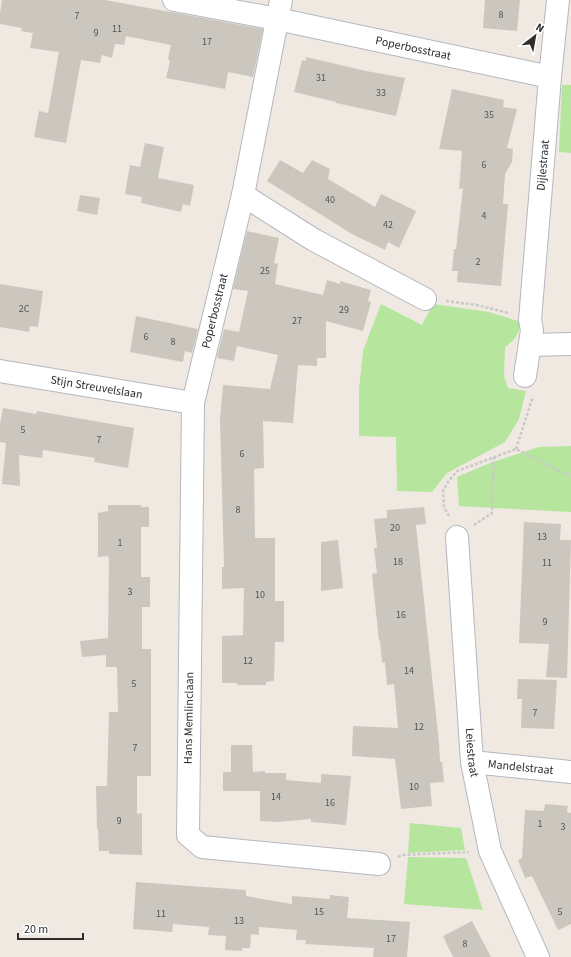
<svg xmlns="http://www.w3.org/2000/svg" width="571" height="957" font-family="'Source Sans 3',sans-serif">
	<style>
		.green { fill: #b6e59e }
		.building { fill: #cbc7bf }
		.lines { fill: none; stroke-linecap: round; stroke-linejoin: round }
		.minor-casing { stroke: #b4b7c1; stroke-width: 24 }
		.path { stroke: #c9c9c9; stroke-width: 2.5; stroke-dasharray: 3 2; stroke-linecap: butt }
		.minor { stroke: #fff; stroke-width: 22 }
		.labels { text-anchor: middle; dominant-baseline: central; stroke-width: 3; stroke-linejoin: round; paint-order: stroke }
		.number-label { font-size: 10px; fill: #555452 }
		.street-label { font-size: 12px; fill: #2e2e2e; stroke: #fff }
	</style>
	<rect width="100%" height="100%" fill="#efe9e1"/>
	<!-- green -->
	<g class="green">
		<polygon points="562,85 571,85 571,153 559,152"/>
		<path d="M381,304L422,325L433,304L489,312L521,322C519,334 515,340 505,347L504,376L508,388L526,391L519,419L505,442L447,473L432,492L397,491L396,437L359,436V389L363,351Z"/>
		<polygon points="571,446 571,512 459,506 457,477 490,463 539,447"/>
		<polygon points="410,823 461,828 465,850 408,853"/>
		<polygon points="408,857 466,858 483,910 404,904"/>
	</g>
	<!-- building -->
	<g class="building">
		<polygon points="2,0 105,0 263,29 253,77 228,72 225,89 166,78 170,61 168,59 171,45 126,36 124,45 115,44 112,58 102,55 100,63 81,60 66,143 34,137 39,111 48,113 59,52 30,48 33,33 21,31 22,28 0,24 0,14"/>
		<polygon points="485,0 520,0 517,31 483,28"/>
		<polygon points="306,57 366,71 405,78 396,116 336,103 336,102 294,92 302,60 306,61"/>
		<polygon points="452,89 504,100 503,107 517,109 507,148 513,149 512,162 505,174 503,204 508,204 501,286 457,282 458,271 452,271 454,249 456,249 463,188 459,189 462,151 439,149"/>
		<polygon points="145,143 164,147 158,178 194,185 190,206 183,204 181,212 141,203 142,197 125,194 130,165 140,167"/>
		<polygon points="280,160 303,173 312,160 330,169 328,179 375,207 381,194 416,211 399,248 388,242 385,250 352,234 267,181"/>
		<polygon points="80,195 100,198 97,215 77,211"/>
		<polygon points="247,231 279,238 274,263 278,264 275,284 323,295 327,280 340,284 340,281 371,290 368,301 371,302 363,331 326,321 326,358 317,358 317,366 298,365 293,423 263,421 264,468 254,469 255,538 275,538 275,601 284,601 284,642 275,642 274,681 266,682 266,685 237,685 237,683 222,683 222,636 243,635 244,588 222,589 222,567 224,567 220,419 223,385 270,389 278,355 237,346 234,361 217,358 224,329 239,332 248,291 233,289"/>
		<polygon points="0,284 43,291 38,327 30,326 29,332 0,327"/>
		<polygon points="136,316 198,329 192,353 185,351 183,362 130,352"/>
		<polygon points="3,408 36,414 37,411 134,428 128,468 94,462 95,458 43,450 42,458 19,455 20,486 2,484 6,443 0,442 0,424"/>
		<polygon points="108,505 141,505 141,507 149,507 149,527 141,527 141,577 150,577 150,607 142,607 142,649 151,649 151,776 137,776 137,814 142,813 142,855 109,854 109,851 99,851 98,829 97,829 96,786 107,786 109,712 118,712 117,667 106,667 106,655 82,657 80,641 108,638 109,559 108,556 98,557 98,513 108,511"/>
		<polygon points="424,507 426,524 416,525 439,743 440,762 442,762 444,782 430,783 432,806 401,809 395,759 352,756 353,726 398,728 394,684 387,685 385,662 382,663 380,640 379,641 372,574 377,573 374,548 377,548 374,519 387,518 387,510"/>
		<polygon points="524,522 561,524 560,540 571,540 567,678 546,677 549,644 519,643"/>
		<polygon points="338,540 343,588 321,591 321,542"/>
		<polygon points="518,679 557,680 554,729 521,728 522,699 517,699"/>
		<polygon points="231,745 252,745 253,772 265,771 265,773 286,773 286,780 321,783 321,774 351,776 346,825 311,822 311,819 278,822 260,821 260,791 223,791 223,772 231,772"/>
		<polygon points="545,804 568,806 567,812 571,813 571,924 558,930 532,876 525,878 518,860 522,858 525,810 544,811"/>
		<polygon points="136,882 246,890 246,896 292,904 292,896 330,899 330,895 349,897 347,918 410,922 407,957 373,957 374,948 305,944 306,940 296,940 297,930 259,927 259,935 251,934 250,948 242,948 242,951 225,950 226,936 208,935 209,927 173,924 172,932 133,929"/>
		<polygon points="472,921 491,957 453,957 443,936"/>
	</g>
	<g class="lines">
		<defs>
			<g id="minor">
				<path id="s1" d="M174,0L277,19L550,77"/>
				<polyline points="281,0 243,195 193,403 188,835 202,847 379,864"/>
				<polyline points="243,195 314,240 425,299"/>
				<polyline points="530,345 571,344"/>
				<path id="s2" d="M0,371L193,403"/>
				<path id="s3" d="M525,376L532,330L530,320L550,77L558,0"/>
				<path id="s4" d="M457,537L472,762L490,851L538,957"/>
				<path id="s5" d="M472,762L571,772"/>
			</g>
		</defs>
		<!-- minor casing -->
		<use href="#minor" class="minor-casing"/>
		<!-- path -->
		<g class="path">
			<polyline points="446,301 477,305 509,313"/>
			<polyline points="516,449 533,396"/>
			<polyline points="449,516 444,507 443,491 448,482 457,471 516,449 547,465 571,476"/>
			<polyline points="474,525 492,513 494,457"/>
			<polyline points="398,857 402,855 469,852"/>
		</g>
		<!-- minor -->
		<use href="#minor" class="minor"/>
	</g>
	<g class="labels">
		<!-- number labels -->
		<g class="number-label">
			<text x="501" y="15">8</text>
			<text x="77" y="16">7</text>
			<text x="117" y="29">11</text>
			<text x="96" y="33">9</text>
			<text x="207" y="42">17</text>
			<text x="321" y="78">31</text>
			<text x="381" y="93">33</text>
			<text x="489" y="115">35</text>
			<text x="484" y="165">6</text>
			<text x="330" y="200">40</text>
			<text x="484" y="216">4</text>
			<text x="388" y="225">42</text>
			<text x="478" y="262">2</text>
			<text x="265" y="271">25</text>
			<text x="24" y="309">2C</text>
			<text x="344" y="310">29</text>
			<text x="297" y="321">27</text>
			<text x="146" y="337">6</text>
			<text x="173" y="342">8</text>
			<text x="23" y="430">5</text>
			<text x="99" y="440">7</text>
			<text x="242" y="454">6</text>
			<text x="238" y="510">8</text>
			<text x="395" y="528">20</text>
			<text x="542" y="537">13</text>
			<text x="120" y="543">1</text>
			<text x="398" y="562">18</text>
			<text x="547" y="563">11</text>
			<text x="130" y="592">3</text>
			<text x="260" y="595">10</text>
			<text x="401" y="615">16</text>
			<text x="545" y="622">9</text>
			<text x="248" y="661">12</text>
			<text x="409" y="671">14</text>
			<text x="134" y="684">5</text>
			<text x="535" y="713">7</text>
			<text x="419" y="727">12</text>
			<text x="135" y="748">7</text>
			<text x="414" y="787">10</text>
			<text x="276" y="797">14</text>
			<text x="330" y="803">16</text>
			<text x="119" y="821">9</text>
			<text x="540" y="824">1</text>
			<text x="563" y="827">3</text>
			<text x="319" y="912">15</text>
			<text x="560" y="912">5</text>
			<text x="161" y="914">11</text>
			<text x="239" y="921">13</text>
			<text x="391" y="939">17</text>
			<text x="465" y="944">8</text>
		</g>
		<!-- street labels -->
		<g class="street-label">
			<text stroke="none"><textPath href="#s1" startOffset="244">Poperbosstraat</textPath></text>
			<text stroke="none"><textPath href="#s3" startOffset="212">Dijlestraat</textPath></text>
			<text transform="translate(215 311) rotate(-76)">Poperbosstraat</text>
			<text stroke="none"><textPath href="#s2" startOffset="98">Stijn Streuvelslaan</textPath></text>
			<text transform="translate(189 718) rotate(-89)">Hans Memlinclaan</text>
			<text stroke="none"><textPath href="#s4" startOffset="216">Leiestraat</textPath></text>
			<text stroke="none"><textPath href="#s5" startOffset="49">Mandelstraat</textPath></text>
		</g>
	</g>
	<!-- north arrow -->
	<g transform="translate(535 36) rotate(31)" stroke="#ffffff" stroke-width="3" paint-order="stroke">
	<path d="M0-3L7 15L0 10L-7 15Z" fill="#2e2e2e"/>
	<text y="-6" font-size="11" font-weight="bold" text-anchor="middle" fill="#2e2e2e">N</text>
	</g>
	<!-- scale -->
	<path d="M18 933v6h65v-6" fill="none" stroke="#2e2e2e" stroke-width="2"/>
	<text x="24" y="933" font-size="12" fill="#2e2e2e" stroke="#ffffff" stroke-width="3" paint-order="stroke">20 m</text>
</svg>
